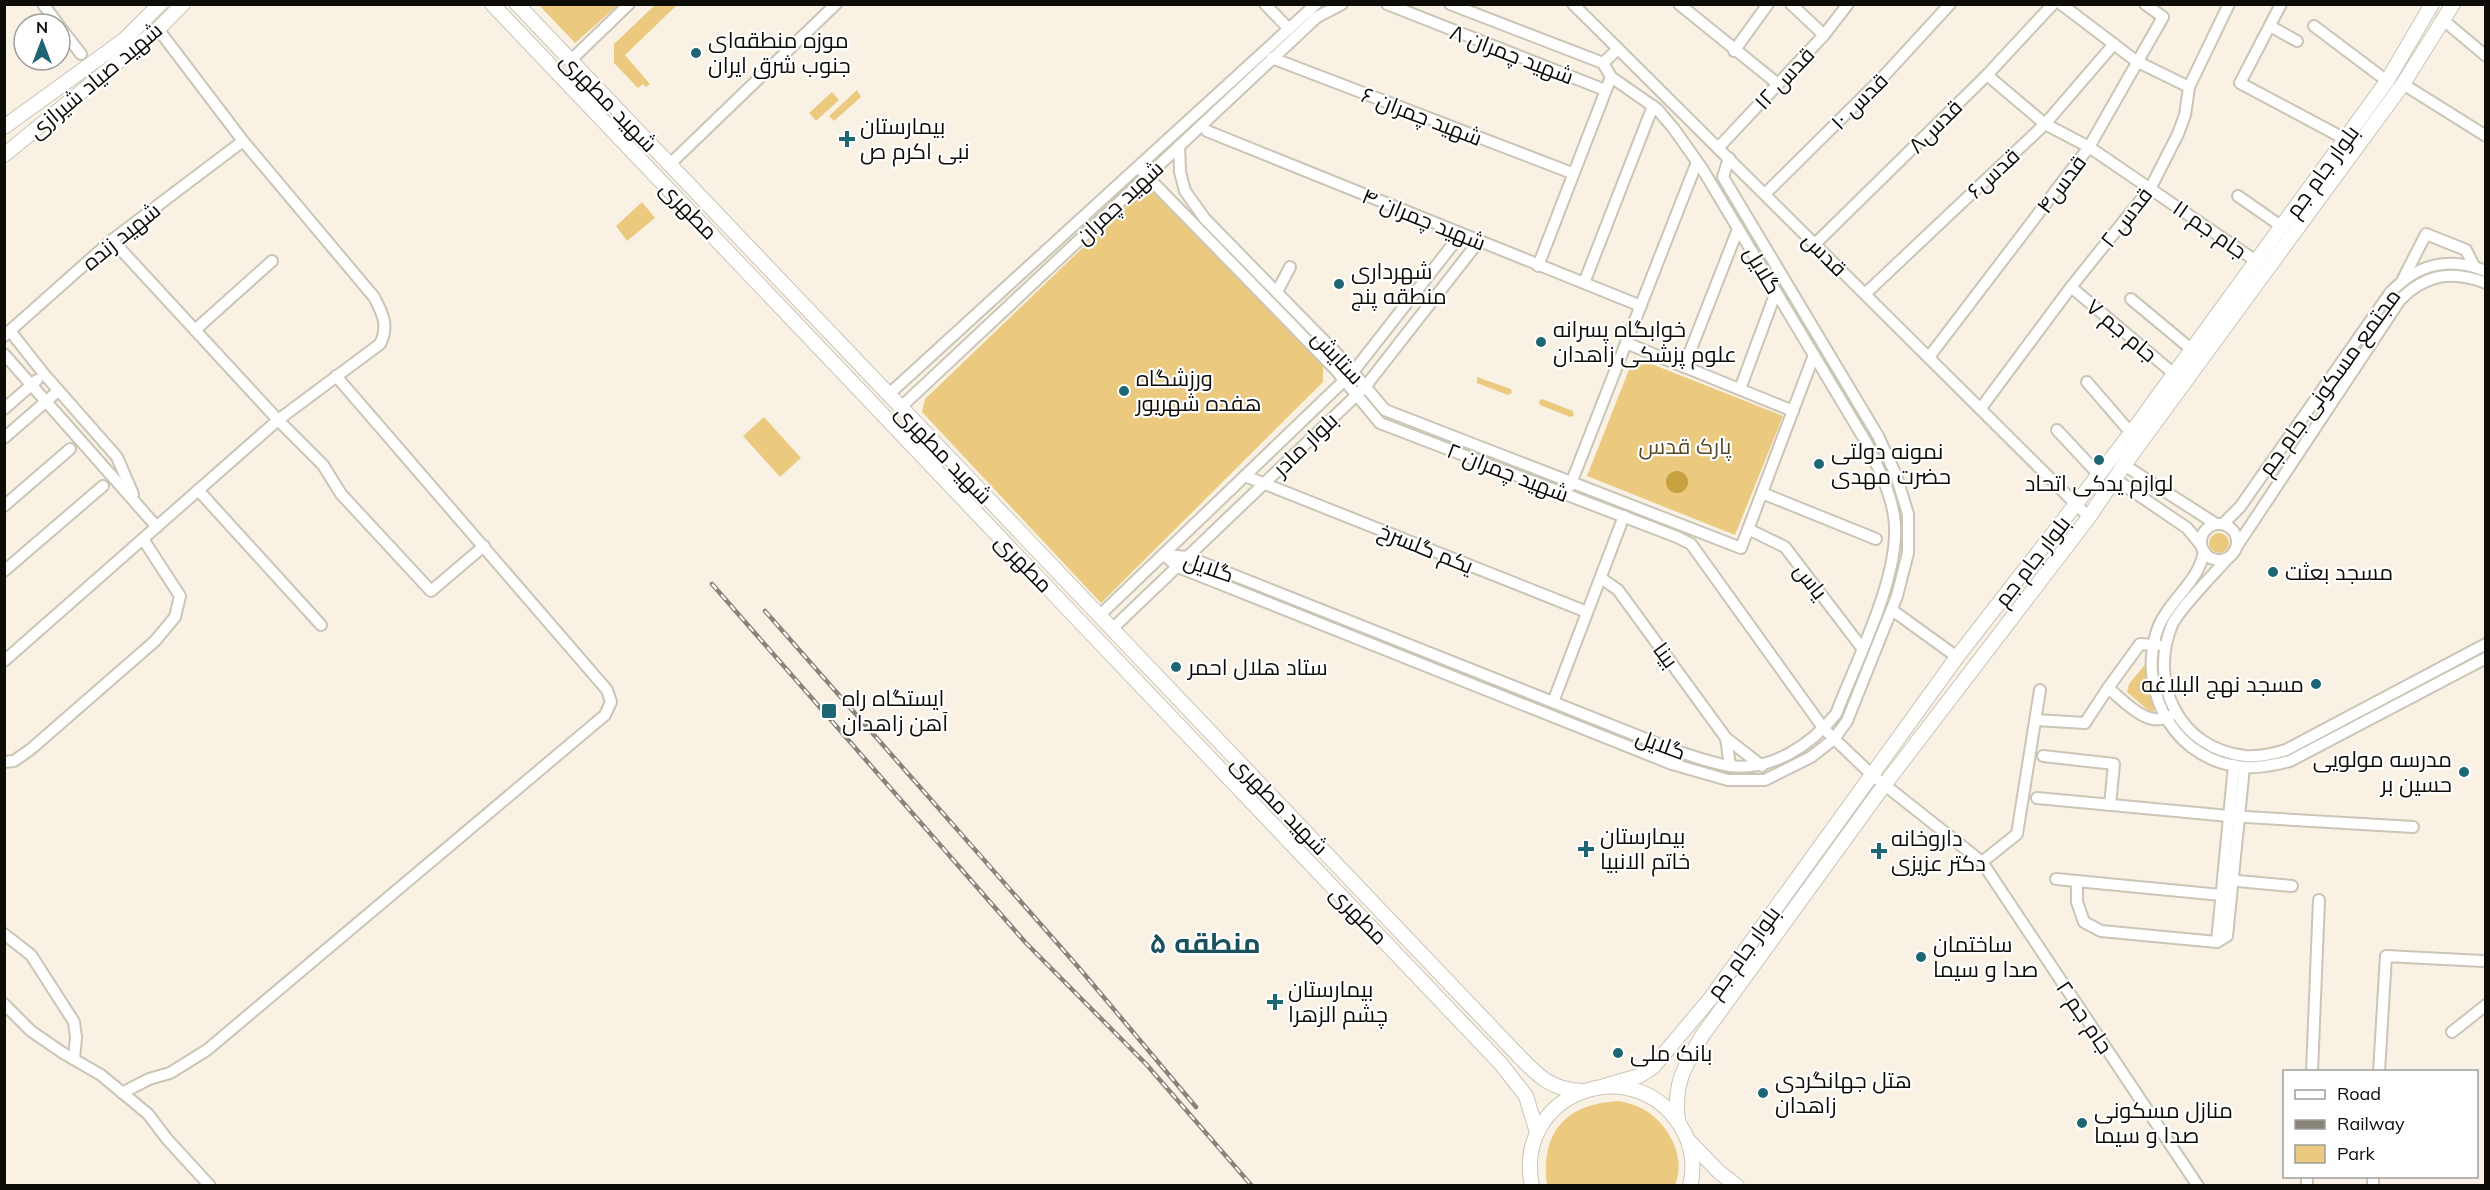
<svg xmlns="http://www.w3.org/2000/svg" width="2490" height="1190" font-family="Mulish,Cairo,sans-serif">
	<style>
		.green { fill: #ebca7f }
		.water { fill: #c7a040 }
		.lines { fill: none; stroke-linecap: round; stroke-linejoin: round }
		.minor-casing { stroke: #cbc5b7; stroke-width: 14 }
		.major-casing { stroke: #cbc5b7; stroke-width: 16 }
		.minor { stroke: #fff; stroke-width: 10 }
		.major { stroke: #fff; stroke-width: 14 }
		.rail-casing { stroke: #88847a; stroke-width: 4.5 }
		.rail { stroke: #fff; stroke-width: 2; stroke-dasharray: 7; stroke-linecap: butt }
		.poi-dot { fill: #1d6673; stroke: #fff; stroke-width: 2 }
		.labels { text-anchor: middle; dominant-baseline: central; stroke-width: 4.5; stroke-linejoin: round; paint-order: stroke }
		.poi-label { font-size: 22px; fill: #0e0c07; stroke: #fff; text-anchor: start }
		.street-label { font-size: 22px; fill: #0e0c07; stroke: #fff }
		.park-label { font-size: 22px; fill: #5a4922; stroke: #fff }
		.district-label { font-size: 28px; font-weight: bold; fill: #18515c; stroke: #fff }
	</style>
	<rect width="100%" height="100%" fill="#f9f2e4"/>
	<!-- green -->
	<g class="green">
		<polygon points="656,4 677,5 625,55 650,84 646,87 643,84 638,88 614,63 614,44"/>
		<polygon points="539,5 618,5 575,43"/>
		<polygon points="857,90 861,97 834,121 829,116"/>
		<polygon points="832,92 839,100 816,121 809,113"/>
		<polygon points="1147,186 1323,365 1323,382 1101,603 922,412 925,399"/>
		<polygon points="642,202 655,218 627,241 616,226"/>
		<polygon points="1634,357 1783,416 1735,535 1587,476"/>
		<polygon points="1477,377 1511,389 1512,393 1508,395 1477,383"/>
		<polygon points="1542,399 1573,411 1574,416 1570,417 1540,405 1539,401"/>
		<polygon points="764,417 801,458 780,477 743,436"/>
		<circle cx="2219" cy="543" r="10"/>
		<polygon points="2148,661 2148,685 2155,706 2154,712 2148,710 2127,692 2129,684"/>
		<path d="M1620,1101C1627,1103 1636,1105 1643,1109C1668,1123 1687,1157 1675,1185H1547C1540,1132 1566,1103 1620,1101Z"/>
	</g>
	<!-- water -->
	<circle class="water" cx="1677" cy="482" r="11"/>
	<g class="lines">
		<defs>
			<g id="minor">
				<polyline points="43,4 58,24"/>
				<polyline points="1265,4 1289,29"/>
				<polyline points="1387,4 1605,90"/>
				<polyline points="1450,4 1603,63 1618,49"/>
				<polyline points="1573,4 2089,517"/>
				<polyline points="1679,4 1778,84"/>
				<polyline points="1791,4 1824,35"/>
				<polyline points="2061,4 2136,61 2189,87"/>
				<polyline points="2281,4 2240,83 2345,139"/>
				<polyline points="2442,19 2486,56"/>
				<polyline points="2270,26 2297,41"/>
				<polyline points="2314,26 2387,81"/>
				<polyline points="60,27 81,54"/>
				<polyline points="1734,51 1768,4"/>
				<polyline points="1272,58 1572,173"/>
				<polyline points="570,61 629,4"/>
				<polyline points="1987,75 2045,124 2089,147 2256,261"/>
				<polyline points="2403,84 2486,136"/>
				<polyline points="1207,131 1641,306"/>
				<polyline points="1179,146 1180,172 1185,191 1205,219 1342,359 1385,410 1741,548 1814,355"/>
				<polyline points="1718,148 1824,35 1848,4"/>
				<polyline points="669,165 836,4"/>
				<polyline points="1138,167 1335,369 1380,423 1677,537 1691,544 1824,729 1871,774 1982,862 2198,1186"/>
				<polyline points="1765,194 1882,78 1950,4"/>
				<polyline points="2238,196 2281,226"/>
				<polyline points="112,240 278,420 323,465 341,494 431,591 484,546"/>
				<polyline points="1815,244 1987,75 2053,4"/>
				<polyline points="1538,266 1611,77 1603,63"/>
				<polyline points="2403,279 2426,234 2466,250 2474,266"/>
				<polyline points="1584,283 1653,106"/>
				<polyline points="2071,287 2173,373"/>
				<polyline points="1277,292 1290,267"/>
				<polyline points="1865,294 2045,124 2114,44"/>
				<polyline points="2131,299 2191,349"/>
				<polyline points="195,330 272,261"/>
				<polyline points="10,331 44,374 117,457 133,494"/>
				<polyline points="4,336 112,240 243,141"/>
				<polyline points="1626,343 1793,411"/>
				<polyline points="4,354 157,527"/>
				<polyline points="1929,357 2089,147 2163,17 2145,4"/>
				<polyline points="1684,367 1738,229"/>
				<polyline points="2087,382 2131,433"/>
				<polyline points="1740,389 1776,292"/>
				<polyline points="888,395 1316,4"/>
				<polyline points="900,408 1317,17 1342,4"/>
				<polyline points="1981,408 2071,287 2151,187 2178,134 2185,115 2189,87 2229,4"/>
				<polyline points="4,409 37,380"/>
				<polyline points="2057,430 2099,475"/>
				<polyline points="4,438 58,391"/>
				<polyline points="2124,465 2216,524"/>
				<polyline points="1245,476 1587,612"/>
				<polyline points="2115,479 2187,528 2201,545"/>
				<polyline points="1570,486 1697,162"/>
				<polyline points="198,490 321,625"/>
				<polyline points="1762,493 1876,539"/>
				<polyline points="4,506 70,449"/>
				<circle cx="2219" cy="542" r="18"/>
				<path d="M2223,524L2240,507L2390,293C2417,264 2448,256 2486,271"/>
				<polyline points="1748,529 1785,547 1862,648"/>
				<path d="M2237,546L2400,300C2425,274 2452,270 2486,283"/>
				<path d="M2204,551C2199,584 2165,602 2156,634C2138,695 2178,763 2245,767C2260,768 2275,765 2290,761L2486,658"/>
				<path d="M1164,555L1188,557L1676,751C1694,756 1713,764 1731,766C1772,771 1811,745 1836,714C1856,661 1903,572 1894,516C1890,490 1877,465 1866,442L1703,170L1674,129L1657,109L1611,77"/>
				<polyline points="1164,555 1178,567 1672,764 1728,780 1765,780 1811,757 1834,739 1847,721 1897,596 1908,553 1908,514 1896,475 1878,436 1723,177 1729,158"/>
				<path d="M2229,557C2215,573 2179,609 2172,625C2148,683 2179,749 2245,756C2259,757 2273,754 2286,750L2486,644"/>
				<polyline points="4,571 103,486"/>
				<polyline points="1601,578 1618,590 1726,738 1762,766"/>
				<polyline points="1892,610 1957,657"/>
				<polyline points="1099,616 1353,372 1461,234"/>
				<polyline points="1112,629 1365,387 1479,241"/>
				<path d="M2158,645L2140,644L2108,688C2124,701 2148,729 2170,716"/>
				<path d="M4,661L278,420L380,344C389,326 383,314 374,297L243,141L158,29"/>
				<polyline points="1553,702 1624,516"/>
				<polyline points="2036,720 2085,723 2108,688"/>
				<polyline points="1726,738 1730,766"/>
				<polyline points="2043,756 2114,764 2110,805"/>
				<polyline points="4,762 14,761 31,749 155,641 175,617 180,596 143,539"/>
				<polyline points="2037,798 2229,816 2413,827"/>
				<polyline points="1982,862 2017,834 2040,690"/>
				<polyline points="2056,879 2221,895"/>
				<polyline points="2227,880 2292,886"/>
				<polyline points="2077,881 2077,902 2084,922 2101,931 2217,942 2227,936 2244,767"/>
				<polyline points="4,934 31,955 74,1022 76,1037 74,1059"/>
				<polyline points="2217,942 2234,765"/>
				<polyline points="4,1004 31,1031 63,1053 101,1075 148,1114 167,1139 210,1186"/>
				<polyline points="2452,1032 2486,1005"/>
				<polyline points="2312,1072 2319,900"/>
				<polyline points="2379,1072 2386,956 2482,961"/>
				<polyline points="122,1093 149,1079 170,1073 207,1050 605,715 611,702 607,690 336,376"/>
				<polyline points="2307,1186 2307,1176"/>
				<polyline points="2373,1186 2373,1176"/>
			</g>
			<g id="major">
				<polyline points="492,4 1501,1064 1526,1096 1537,1132"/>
				<path d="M517,4L1515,1052C1537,1075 1550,1090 1583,1091"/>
				<polyline points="4,127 124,40 160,4"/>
				<polyline points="4,155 158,29 183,4"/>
				<polyline points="1604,1086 1639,1076 1653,1067 1710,999 1957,657 2131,433 2345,139 2387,81 2432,4"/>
				<path d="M1678,1120C1673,1084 1685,1066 1702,1036L1885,784L2089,517L2124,465L2403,84L2453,4"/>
				<polyline points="1688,1140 1719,1172 1737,1186"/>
				<path d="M1532,1186C1512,1091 1639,1047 1684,1132C1692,1147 1695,1169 1690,1186"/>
			</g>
		</defs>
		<!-- minor casing -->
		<use href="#minor" class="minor-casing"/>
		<!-- major casing -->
		<use href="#major" class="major-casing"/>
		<!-- minor -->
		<use href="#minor" class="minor"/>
		<!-- major -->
		<use href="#major" class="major"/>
		<defs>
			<g id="rail">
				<polyline points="712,584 1025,942 1146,1064 1252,1186"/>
				<polyline points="765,611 1080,969 1196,1107"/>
			</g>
		</defs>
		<!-- rail casing -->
		<use href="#rail" class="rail-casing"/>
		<!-- rail -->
		<use href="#rail" class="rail"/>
	</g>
	<!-- markers -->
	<g class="poi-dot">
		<circle cx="696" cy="53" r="6"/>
		<path d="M844 130h6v6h6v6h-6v6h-6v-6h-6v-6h6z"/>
		<circle cx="1339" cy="284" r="6"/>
		<circle cx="1541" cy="342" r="6"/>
		<circle cx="1124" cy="391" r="6"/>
		<circle cx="2099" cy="460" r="6"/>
		<circle cx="1819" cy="464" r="6"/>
		<circle cx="2273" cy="572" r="6"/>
		<circle cx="1176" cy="667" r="6"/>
		<circle cx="2316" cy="684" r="6"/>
		<rect x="821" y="703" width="16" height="16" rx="3"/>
		<circle cx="2464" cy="772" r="6"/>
		<path d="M1583 840h6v6h6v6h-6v6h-6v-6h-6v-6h6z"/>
		<path d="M1876 842h6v6h6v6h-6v6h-6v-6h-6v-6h6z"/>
		<circle cx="1921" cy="957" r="6"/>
		<path d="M1272 993h6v6h6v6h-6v6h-6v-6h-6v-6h6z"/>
		<circle cx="1618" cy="1053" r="6"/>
		<circle cx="1763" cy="1093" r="6"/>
		<circle cx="2082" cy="1123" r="6"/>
	</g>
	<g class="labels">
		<!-- poi labels -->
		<g class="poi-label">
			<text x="708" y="40">موزه منطقه‌ای<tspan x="708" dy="25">جنوب شرق ایران</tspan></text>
			<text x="860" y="126">بیمارستان<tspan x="860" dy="25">نبی اکرم ص</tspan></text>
			<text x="1351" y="271">شهرداری<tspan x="1351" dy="25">منطقه پنج</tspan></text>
			<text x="1553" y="329">خوابگاه پسرانه<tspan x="1553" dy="25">علوم پزشکی زاهدان</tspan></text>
			<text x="1136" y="378">ورزشگاه<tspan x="1136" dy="25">هفده شهریور</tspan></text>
			<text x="1831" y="451">نمونه دولتی<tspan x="1831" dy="25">حضرت مهدی</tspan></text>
			<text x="2099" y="483" text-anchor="middle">لوازم یدکی اتحاد</text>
			<text x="2285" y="572">مسجد بعثت</text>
			<text x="1188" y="667">ستاد هلال احمر</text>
			<text x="2304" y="684" text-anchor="end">مسجد نهج البلاغه</text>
			<text x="842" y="698">ایستگاه راه<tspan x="842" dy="25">آهن زاهدان</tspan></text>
			<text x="2452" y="759" text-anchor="end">مدرسه مولویی<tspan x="2452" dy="25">حسین بر</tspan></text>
			<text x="1600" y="836">بیمارستان<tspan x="1600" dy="25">خاتم الانبیا</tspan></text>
			<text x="1891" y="838">داروخانه<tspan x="1891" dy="25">دکتر عزیزی</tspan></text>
			<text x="1933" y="944">ساختمان<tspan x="1933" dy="25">صدا و سیما</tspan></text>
			<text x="1288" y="989">بیمارستان<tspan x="1288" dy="25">چشم الزهرا</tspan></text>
			<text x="1630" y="1053">بانک ملی</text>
			<text x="1775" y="1080">هتل جهانگردی<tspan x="1775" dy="25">زاهدان</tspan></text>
			<text x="2094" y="1110">منازل مسکونی<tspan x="2094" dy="25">صدا و سیما</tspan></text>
		</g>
		<!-- street labels -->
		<g class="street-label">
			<text transform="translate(1512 54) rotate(21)">شهید چمران ۸</text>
			<text transform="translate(1784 78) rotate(-47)">قدس ۱۲</text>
			<text transform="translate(95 80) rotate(-40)">شهید صیاد شیرازی</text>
			<text transform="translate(1859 101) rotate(-45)">قدس ۱۰</text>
			<text transform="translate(609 102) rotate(46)">شهید مطهری</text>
			<text transform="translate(1422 116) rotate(21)">شهید چمران ۶</text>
			<text transform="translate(1935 126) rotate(-45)">قدس۸</text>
			<text transform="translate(2322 171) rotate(-54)">بلوار جام جم</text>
			<text transform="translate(1993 173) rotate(-43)">قدس۶</text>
			<text transform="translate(2061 184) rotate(-53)">قدس۴</text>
			<text transform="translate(1119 202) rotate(-43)">شهید چمران</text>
			<text transform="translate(689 210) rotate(46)">مطهری</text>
			<text transform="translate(2126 217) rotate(-52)">قدس ۲</text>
			<text transform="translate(1424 219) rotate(22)">شهید چمران ۴</text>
			<text transform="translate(2210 229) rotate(35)">جام جم ۱۱</text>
			<text transform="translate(121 236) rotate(-39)">شهید زنده</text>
			<text transform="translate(1825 254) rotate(45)">قدس</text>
			<text transform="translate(1763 270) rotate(59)">گلایل</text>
			<text transform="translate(2122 330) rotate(40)">جام جم ۷</text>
			<text transform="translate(1338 357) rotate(47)">ستایش</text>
			<text transform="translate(2329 382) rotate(-54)">مجتمع مسکونی جام جم</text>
			<text transform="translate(1305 444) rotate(-44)">بلوار مادر</text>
			<text transform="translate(944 454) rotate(46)">شهید مطهری</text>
			<text transform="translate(1508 472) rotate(21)">شهید چمران ۲</text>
			<text transform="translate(1426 548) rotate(22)">یکم گلسرخ</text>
			<text transform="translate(2032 561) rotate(-52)">بلوار جام جم</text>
			<text transform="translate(1024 563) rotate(46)">مطهری</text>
			<text transform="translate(1209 567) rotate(19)">گلایل</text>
			<text transform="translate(1811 581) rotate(52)">یاس</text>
			<text transform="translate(1666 655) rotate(54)">بینا</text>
			<text transform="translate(1661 744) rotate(20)">گلایل</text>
			<text transform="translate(1280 805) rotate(46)">شهید مطهری</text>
			<text transform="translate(1359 915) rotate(46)">مطهری</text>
			<text transform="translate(1743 952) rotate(-54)">بلوار جام جم</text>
			<text transform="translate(2085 1017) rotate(56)">جام جم ۲</text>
		</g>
		<!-- park labels -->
		<g class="park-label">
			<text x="1685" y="446">پارک قدس</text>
		</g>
		<!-- district labels -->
		<g class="district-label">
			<text x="1205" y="942">منطقه ۵</text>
		</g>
	</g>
	<!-- border -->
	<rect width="2490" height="1190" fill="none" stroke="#0e0c07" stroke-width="12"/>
	<!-- legend -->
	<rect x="2283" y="1070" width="195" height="108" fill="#ffffff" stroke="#9f9e9c" stroke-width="1.5"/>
	<rect x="2295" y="1090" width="30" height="9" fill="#ffffff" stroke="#9f9e9c" stroke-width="1.5"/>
	<text x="2337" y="1100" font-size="18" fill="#0e0c07">Road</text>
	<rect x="2295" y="1120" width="30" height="9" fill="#88847a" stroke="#9f9e9c" stroke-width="1.5"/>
	<text x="2337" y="1130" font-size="18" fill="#0e0c07">Railway</text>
	<rect x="2295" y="1145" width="30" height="18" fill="#ebca7f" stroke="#9f9e9c" stroke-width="1.5"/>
	<text x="2337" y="1160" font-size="18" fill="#0e0c07">Park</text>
	<!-- north arrow -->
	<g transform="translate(42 42)"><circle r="28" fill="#ffffff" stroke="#9f9e9c" stroke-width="1.5"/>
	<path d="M0-4.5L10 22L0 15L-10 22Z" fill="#1d6673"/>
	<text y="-9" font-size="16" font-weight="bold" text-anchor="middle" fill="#0e0c07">N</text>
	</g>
</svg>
